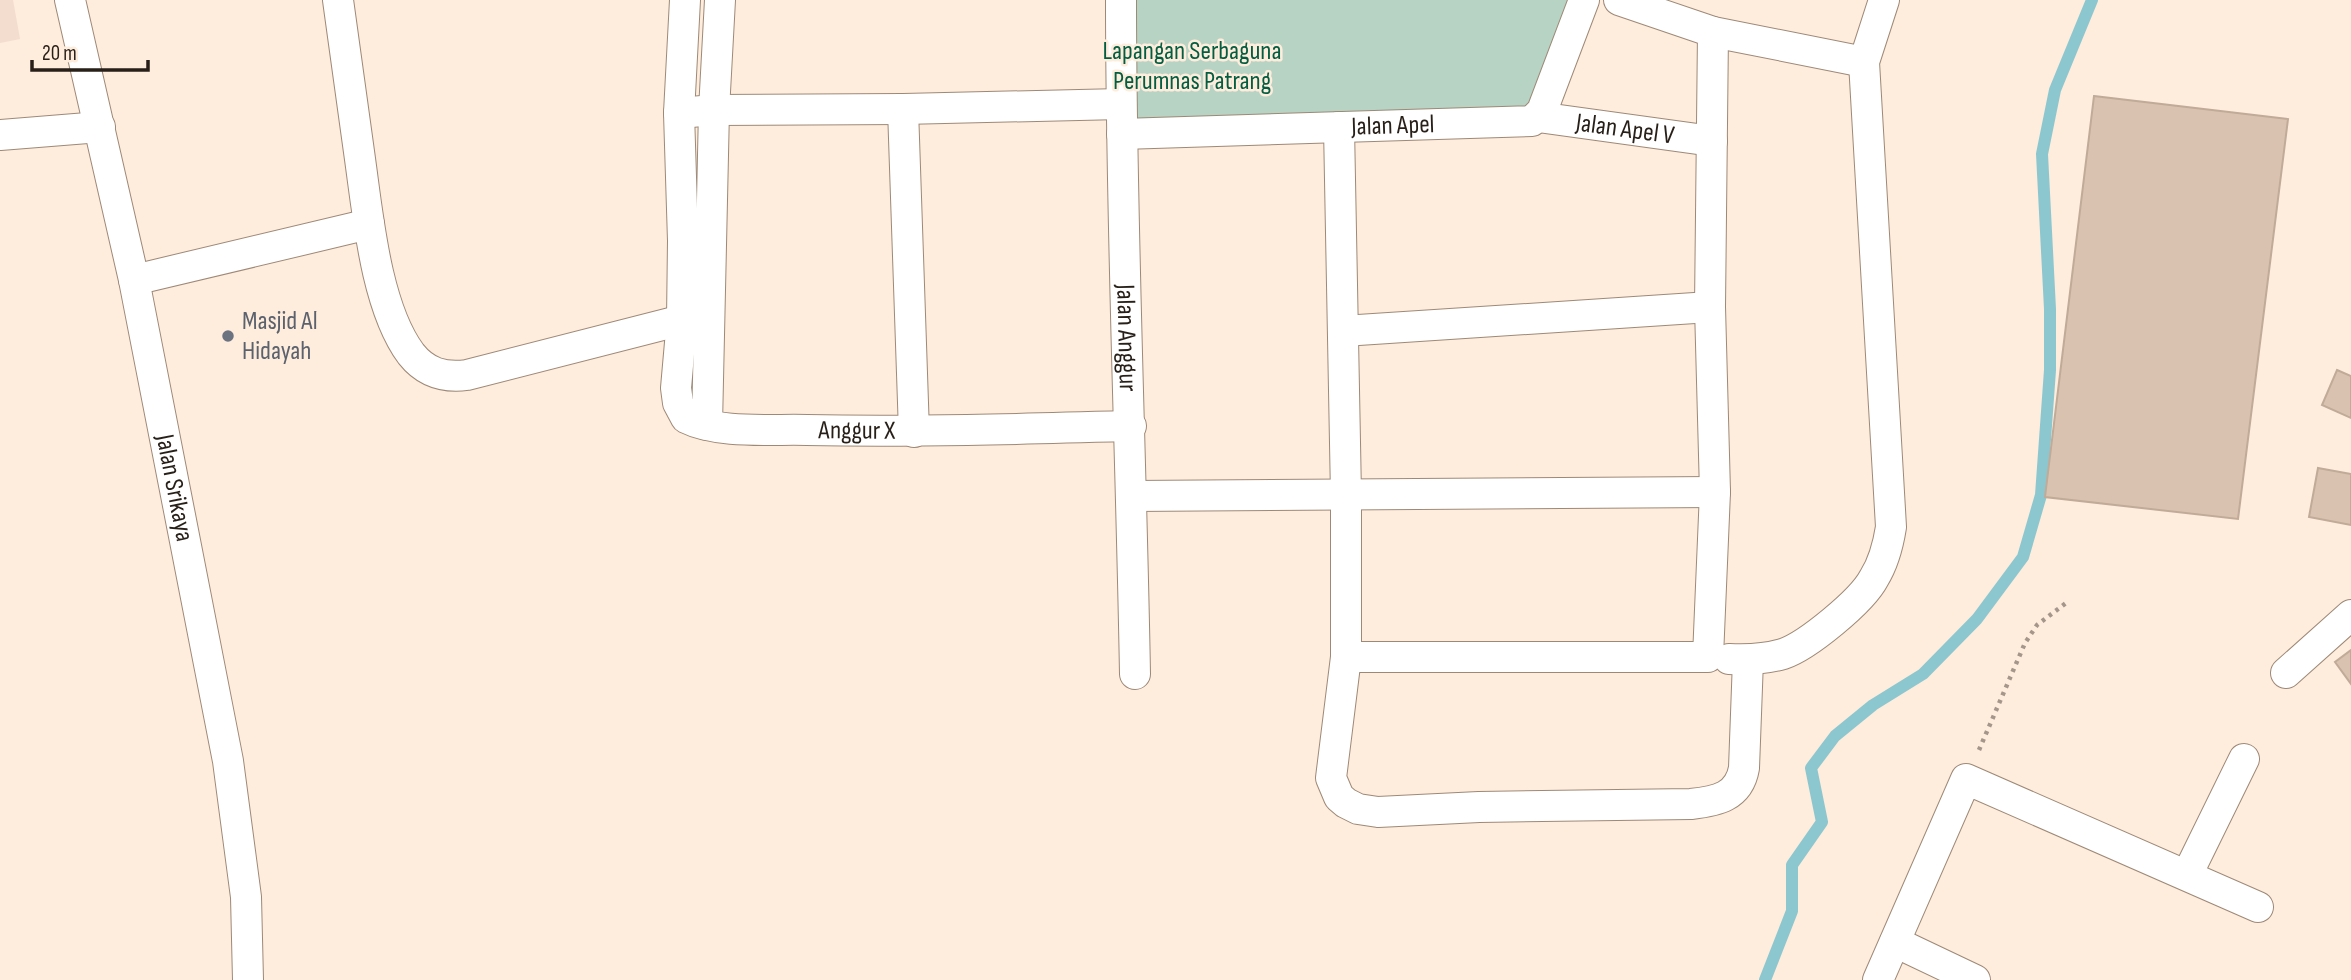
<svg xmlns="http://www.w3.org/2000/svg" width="2351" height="980" font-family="'Sofia Sans Condensed',sans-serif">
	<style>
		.education { fill: #f2ddcf }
		.green { fill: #b6d3c4 }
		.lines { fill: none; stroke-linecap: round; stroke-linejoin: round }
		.stream { stroke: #8cc7cf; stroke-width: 12 }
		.building { fill: #d9c2af; stroke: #c0aa98; stroke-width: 2 }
		.street-casing { stroke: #9e8977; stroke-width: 32 }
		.path { stroke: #a4968a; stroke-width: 4.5; stroke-dasharray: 3.5 5; stroke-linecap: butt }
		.street { stroke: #fff; stroke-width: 30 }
		.worship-dot { fill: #6b7280; stroke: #feecdc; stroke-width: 2.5 }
		.labels { text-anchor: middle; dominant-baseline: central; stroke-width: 5; stroke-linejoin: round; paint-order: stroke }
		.park-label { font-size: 26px; fill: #025e40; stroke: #feecdc }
		.street-label { font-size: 26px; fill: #271f18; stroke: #feecdc }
		.worship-label { font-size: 26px; fill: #5b616d; stroke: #feecdc; text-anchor: start }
	</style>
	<rect width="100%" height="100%" fill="#feecdc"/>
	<!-- education -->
	<polygon class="education" points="0,0 13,0 20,39 0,43"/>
	<!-- green -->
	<polygon class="green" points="1125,0 1581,0 1534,119 1126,134"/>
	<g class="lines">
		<!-- stream -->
		<polyline class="stream" points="1765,980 1792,911 1792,865 1822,822 1811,768 1835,736 1873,705 1923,674 1977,619 2023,557 2041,495 2050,370 2050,309 2042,154 2055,90 2092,0"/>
	</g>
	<!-- building -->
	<g class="building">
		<polygon points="2094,96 2288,119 2238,519 2045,497"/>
		<polygon points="2337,370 2351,376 2351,418 2322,405"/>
		<polygon points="2318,468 2351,474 2351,525 2309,517"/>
		<polygon points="2351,650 2351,684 2335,662"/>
	</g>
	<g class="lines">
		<defs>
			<g id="street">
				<path id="s1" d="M70,0L134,280L228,761L246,897L248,980"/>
				<path d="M338,0C345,53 353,106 360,159C368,216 376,307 411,354C426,373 444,378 467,375L682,320"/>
				<path id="s2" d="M685,0L679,113L683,241L682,320L676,388L678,403L686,418C718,434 771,429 807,430C915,432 1022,429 1131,426"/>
				<path id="s3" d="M1121,0C1121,225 1131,449 1135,674"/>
				<polyline points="1619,0 1713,32 1864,62"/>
				<polyline points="903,109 914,432"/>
				<polyline points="679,113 714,110 903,109 1121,104"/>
				<path id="s4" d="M1538,117L1712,141"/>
				<path d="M1339,127L1346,495V657L1331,778L1339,797L1346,803L1358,809L1378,812L1479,807L1691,804C1717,801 1739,797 1744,768L1748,660"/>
				<path id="s5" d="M1122,134L1532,121L1542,111L1584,0"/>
				<polyline points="0,135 100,127"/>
				<polyline points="134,280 369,224"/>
				<polyline points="1343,331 1710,307"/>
				<polyline points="707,425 714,110 720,0"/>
				<polyline points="1132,496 1715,492"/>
				<polyline points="1346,657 1708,657 1715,492 1710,307 1713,32"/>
				<path d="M1729,659C1747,660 1765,659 1783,654C1807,646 1862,601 1874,578C1884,562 1888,546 1891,527L1864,62L1884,0"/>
				<polyline points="2286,673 2351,615"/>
				<polyline points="2187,875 2244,759"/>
				<polyline points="1895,942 1975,980"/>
				<polyline points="1878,980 1966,779 2258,907"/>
			</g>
		</defs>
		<!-- street casing -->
		<use href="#street" class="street-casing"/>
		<!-- path -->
		<polyline class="path" points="1979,750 2025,643 2037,625 2066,603"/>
		<!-- street -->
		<use href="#street" class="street"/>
	</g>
	<!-- markers -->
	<circle class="worship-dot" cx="228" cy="336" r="7"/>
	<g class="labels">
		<!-- park labels -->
		<g class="park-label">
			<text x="1192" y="51">Lapangan Serbaguna<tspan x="1192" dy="30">Perumnas Patrang</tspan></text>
		</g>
		<!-- street labels -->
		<g class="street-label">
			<text stroke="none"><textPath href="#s5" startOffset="271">Jalan Apel</textPath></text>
			<text stroke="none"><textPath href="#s4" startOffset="88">Jalan Apel V</textPath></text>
			<text stroke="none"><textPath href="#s3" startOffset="338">Jalan Anggur</textPath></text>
			<text stroke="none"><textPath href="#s2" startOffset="593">Anggur X</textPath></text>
			<text stroke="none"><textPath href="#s1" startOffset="499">Jalan Srikaya</textPath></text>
		</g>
		<!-- worship labels -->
		<g class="worship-label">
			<text x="242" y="321">Masjid Al<tspan x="242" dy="30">Hidayah</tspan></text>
		</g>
	</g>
	<!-- scale -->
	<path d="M32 60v10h116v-10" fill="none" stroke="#271f18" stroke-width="3.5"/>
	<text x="42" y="60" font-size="21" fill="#271f18" stroke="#feecdc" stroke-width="5" paint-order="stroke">20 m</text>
</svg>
